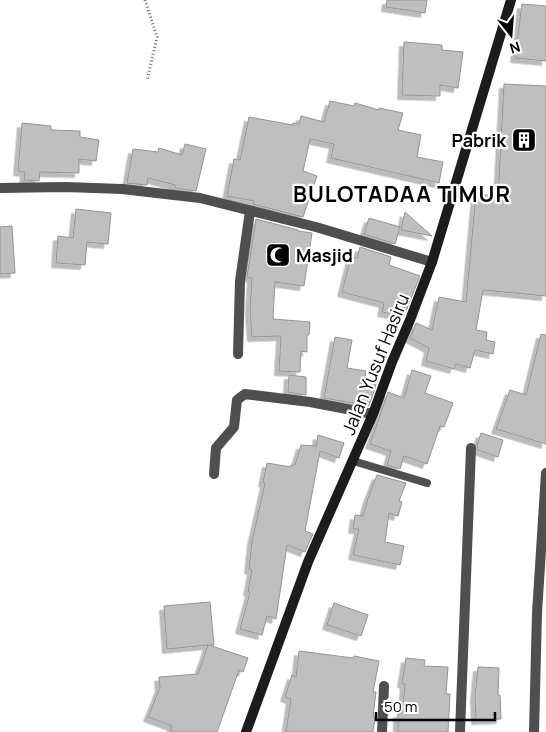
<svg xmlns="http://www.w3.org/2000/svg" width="546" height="732" font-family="Manrope,sans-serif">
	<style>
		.building { fill: #bfbfbf; stroke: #939393; filter: url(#shadow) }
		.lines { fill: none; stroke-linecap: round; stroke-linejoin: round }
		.path { stroke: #717171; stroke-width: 3; stroke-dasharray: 1 2.5; stroke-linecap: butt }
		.lane { stroke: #4f4f4f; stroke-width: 8 }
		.street { stroke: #4f4f4f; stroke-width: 10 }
		.secondary { stroke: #1c1c1c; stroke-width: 10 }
		.labels { text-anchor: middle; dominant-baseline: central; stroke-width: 4.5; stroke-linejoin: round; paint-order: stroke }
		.poi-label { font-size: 18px; font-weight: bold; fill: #000; stroke: #fff; text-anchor: end }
		.street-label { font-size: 18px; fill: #000; stroke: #fff }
		.district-label { font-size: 22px; font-weight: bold; letter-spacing: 1px; fill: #000; stroke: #fff }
	</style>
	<defs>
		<filter id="shadow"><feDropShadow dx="-4.5" dy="4.5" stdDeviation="0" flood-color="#0004"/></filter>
	</defs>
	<rect width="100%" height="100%" fill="#fff"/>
	<!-- building -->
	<g class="building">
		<polygon points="387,0 427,0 425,13 386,7"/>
		<polygon points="522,4 546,6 546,61 515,58"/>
		<polygon points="404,42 442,45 442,50 463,52 458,88 440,85 440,96 402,95"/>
		<polygon points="504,84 546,86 546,296 483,290 476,330 487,332 486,340 495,342 493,354 475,350 470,368 456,364 454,369 426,361 429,348 410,338 416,323 432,330 439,297 466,302 476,194 498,196"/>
		<polygon points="330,101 354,106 355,103 379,110 379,108 403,113 398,130 421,135 417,157 443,162 439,183 331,158 334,144 310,139 303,171 317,176 303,217 253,204 254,201 227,196 234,159 240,160 249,117 293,125 293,123 299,124 301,116 324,122"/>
		<polygon points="22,123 51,126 51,130 80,131 80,137 99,140 96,161 79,159 79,173 40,172 39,181 24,180 25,172 18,171"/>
		<polygon points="185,144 206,149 196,191 175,188 175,185 148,178 147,185 127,183 133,149 158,152 159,148 182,155"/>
		<polygon points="76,209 111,213 108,244 87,242 85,265 56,263 58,236 73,238"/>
		<polygon points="405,212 432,236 401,230"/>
		<polygon points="369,218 400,227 395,244 364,234"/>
		<polygon points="256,219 298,230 298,231 312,233 304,286 275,282 273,319 310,322 309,335 307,335 307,352 301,351 300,372 279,371 281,336 252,337 250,310 252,278 247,277"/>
		<polygon points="12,226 15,273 0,274 0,227"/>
		<polygon points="360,247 391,257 389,265 420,276 404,316 382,312 384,303 342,292 351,257 357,258"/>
		<polygon points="541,334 546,335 546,444 496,429 510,390 526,395"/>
		<polygon points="335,337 352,340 347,368 366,371 364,382 376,385 369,406 324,398"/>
		<polygon points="412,370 431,376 425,393 453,403 444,427 440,426 427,464 404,456 400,469 387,465 391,451 370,444 388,392 404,398"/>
		<polygon points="289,375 306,377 306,395 288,392"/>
		<polygon points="481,433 503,440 498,457 478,450 477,445"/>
		<polygon points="318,435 344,443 339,458 320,451 305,531 313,534 305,552 287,545 276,619 267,616 262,635 240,629 250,592 248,591 252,570 249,569 252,541 265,483 263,482 267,463 291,467 291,465 295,465 301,445 316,446"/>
		<polygon points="377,475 406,483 399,501 402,502 398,516 389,513 385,542 404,546 400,565 353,555 359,529 353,529 355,515 363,516 368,498"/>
		<polygon points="210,602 214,645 209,645 248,658 243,672 239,670 217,732 170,732 172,726 148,717 160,687 159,677 198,674 208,645 167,649 164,606"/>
		<polygon points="334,603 368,615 361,636 327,625"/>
		<polygon points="299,651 353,658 354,656 379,661 373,692 376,692 373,717 375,717 373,732 286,732 291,699 285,697 292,675 296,677"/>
		<polygon points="406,658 425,660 424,666 448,667 446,694 450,694 448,732 398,732 398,713 402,713 405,684 402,683"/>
		<polygon points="478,667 499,668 498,695 500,695 501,719 476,720 475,696"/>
	</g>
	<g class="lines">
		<!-- path -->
		<polyline class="path" points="145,0 157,37 147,81"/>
		<!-- lane -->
		<polyline class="lane" points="353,461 427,483"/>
		<!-- street -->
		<g class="street">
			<polyline points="0,188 66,187 122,189 200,198 316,227 432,262"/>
			<polyline points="238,354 240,281 250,211"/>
			<polyline points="214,474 216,448 234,427 237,400 245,394 310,402 373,414"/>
			<polyline points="382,732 384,686"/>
			<polyline points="460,732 471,448"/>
			<polyline points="534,732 537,613 546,473"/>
		</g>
		<!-- secondary -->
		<polyline class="secondary" points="246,732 308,562 373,414 392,362 410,320 432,262 511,0"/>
	</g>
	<!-- icons -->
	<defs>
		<symbol id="building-square" viewBox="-11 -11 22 22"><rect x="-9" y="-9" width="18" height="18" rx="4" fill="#000" stroke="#fff"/><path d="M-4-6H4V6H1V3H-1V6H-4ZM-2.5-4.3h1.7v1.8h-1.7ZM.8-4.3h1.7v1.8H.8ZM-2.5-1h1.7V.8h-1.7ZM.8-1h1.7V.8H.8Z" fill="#fff"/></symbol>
		<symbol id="mosque-square" viewBox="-11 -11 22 22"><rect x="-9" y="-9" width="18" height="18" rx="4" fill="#000" stroke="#fff"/><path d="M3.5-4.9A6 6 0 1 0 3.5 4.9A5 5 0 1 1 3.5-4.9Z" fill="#fff"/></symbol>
	</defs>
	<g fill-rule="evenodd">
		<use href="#building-square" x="510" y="126" width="28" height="28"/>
		<use href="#mosque-square" x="264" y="241" width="28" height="28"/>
	</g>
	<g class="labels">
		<!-- poi labels -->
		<g class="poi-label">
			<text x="506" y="140">Pabrik</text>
			<text x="296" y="255" text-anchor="start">Masjid</text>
		</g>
		<!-- street labels -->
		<g class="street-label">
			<text transform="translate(375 364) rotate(-68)">Jalan Yusuf Hasiru</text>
		</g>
		<!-- district labels -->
		<g class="district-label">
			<text x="402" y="194">BULOTADAA TIMUR</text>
		</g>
	</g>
	<!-- north arrow -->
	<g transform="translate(511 35) rotate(163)" stroke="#ffffff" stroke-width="4" paint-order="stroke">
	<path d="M0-4L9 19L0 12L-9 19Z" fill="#000000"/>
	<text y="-8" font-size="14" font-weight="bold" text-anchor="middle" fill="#000000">N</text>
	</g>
	<!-- scale -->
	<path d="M376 712v8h119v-8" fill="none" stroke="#000000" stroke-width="2.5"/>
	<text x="384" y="712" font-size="15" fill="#000000" stroke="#ffffff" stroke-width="4" paint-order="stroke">50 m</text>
</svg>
